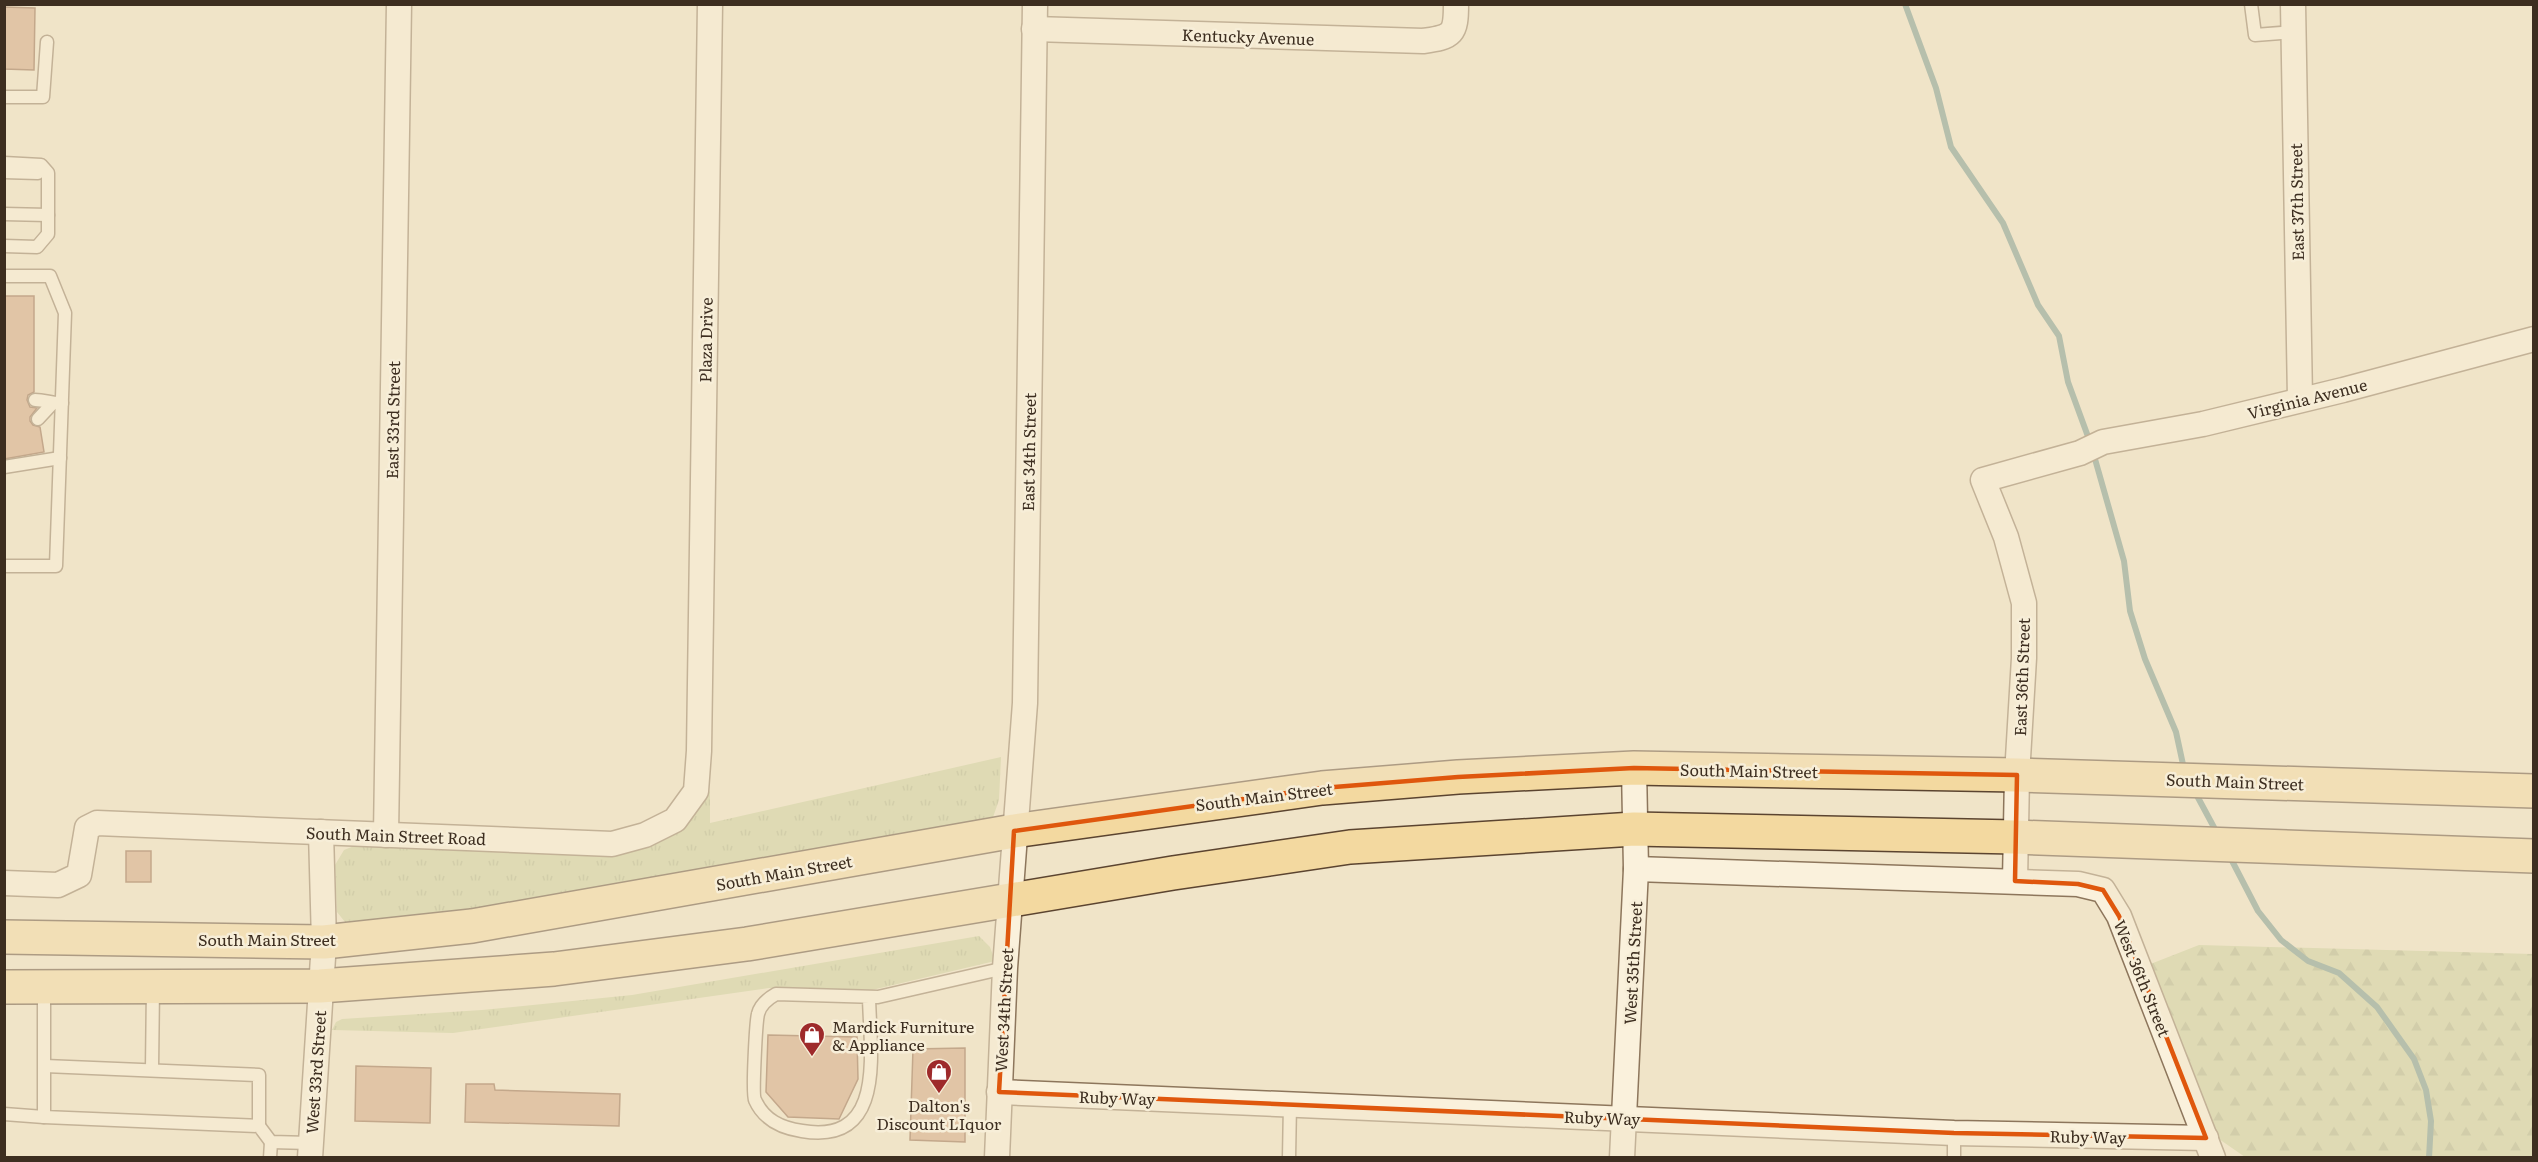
<svg xmlns="http://www.w3.org/2000/svg" width="2538" height="1162" font-family="Literata,serif">
	<style>
		.grass { fill: url(#grass-tufts) }
		.forest { fill: url(#forest-firs) }
		.lines { fill: none; stroke-linecap: round; stroke-linejoin: round }
		.stream { stroke: #6f938a; stroke-width: 6 }
		.building { fill: #cf9f7d; stroke: #8d5f41; stroke-width: 1.5 }
		.service-casing { stroke: #8d765c; stroke-width: 15 }
		.minor-casing { stroke: #8d765c; stroke-width: 27 }
		.primary-casing { stroke: #5b4430; stroke-width: 36 }
		.service { stroke: #faf1dc; stroke-width: 12 }
		.minor { stroke: #faf1dc; stroke-width: 24 }
		.primary { stroke: #f3d9a0; stroke-width: 33 }
		.marked { fill: none; stroke: #df570d; stroke-width: 4.5; stroke-linejoin: round }
		.labels { text-anchor: middle; dominant-baseline: central; stroke-width: 5; stroke-linejoin: round; paint-order: stroke }
		.street-label { font-size: 16px; fill: #3d2e20; stroke: #f7eed8 }
		.poi-label { font-size: 16px; fill: #3d2e20; stroke: #f7eed8; text-anchor: start }
	</style>
	<defs>
		<pattern id="grass-tufts" width="24" height="20" patternUnits="userSpaceOnUse" patternTransform="scale(1.5)"><rect width="24" height="20" fill="#c9cf9b"/><path d="M3 7l-1-3M5 7V3M7 7l1-3M15 17l-1-3M17 17v-4M19 17l1-3" fill="none" stroke="#aeb285"/></pattern>
		<pattern id="forest-firs" width="22" height="20" patternUnits="userSpaceOnUse" patternTransform="scale(1.5)"><rect width="22" height="20" fill="#c9cf9b"/><path d="M5 1l3.5 6h-7zM16 11l3.5 6h-7z" fill="#aeb285"/></pattern>
	</defs>
	<rect width="100%" height="100%" fill="#f0e4c8"/>
	<!-- grass -->
	<g class="grass">
		<path d="M1001,757L999,800L992,820L507,911L349,927L337,912L335,865L344,850L359,844H651C682,831 691,819 710,791V823Z"/>
		<polygon points="979,936 990,947 995,961 872,990 769,988 453,1033 332,1030 336,1022 342,1019 482,1010 632,995"/>
	</g>
	<!-- forest -->
	<polygon class="forest" points="2199,945 2533,954 2533,1157 2245,1157 2219,1139 2148,965"/>
	<g class="lines">
		<!-- stream -->
		<g class="stream">
			<polyline points="1905,4 1936,88 1951,147 2003,223 2038,305 2059,336 2068,382 2090,442"/>
			<polyline points="2093,452 2124,561 2130,611 2145,659 2176,732 2184,769"/>
			<polyline points="2195,792 2217,833"/>
			<polyline points="2229,855 2258,911 2281,940 2308,961 2339,973 2377,1007 2414,1059 2426,1090 2431,1121 2429,1158"/>
		</g>
	</g>
	<!-- building -->
	<g class="building">
		<polygon points="4,7 35,8 34,70 4,69"/>
		<polygon points="4,296 34,296 34,392 28,395 27,400 30,407 37,408 30,417 30,421 33,425 40,427 44,452 4,459"/>
		<rect x="126" y="851" width="25" height="31"/>
		<polygon points="768,1035 857,1037 858,1079 839,1119 788,1117 766,1092"/>
		<polygon points="965,1048 965,1142 910,1140 913,1049"/>
		<polygon points="356,1066 431,1068 430,1123 355,1121"/>
		<polygon points="466,1084 494,1084 495,1090 620,1094 619,1126 465,1122"/>
	</g>
	<g class="lines">
		<defs>
			<g id="service">
				<polyline points="2251,4 2255,35 2293,32"/>
				<polyline points="4,97 43,97 47,42"/>
				<polyline points="4,163 41,165 48,173 48,234 37,247 4,246"/>
				<polyline points="4,172 38,173"/>
				<polyline points="4,214 48,215"/>
				<polyline points="4,276 50,276 65,313 56,566 4,566"/>
				<path d="M35,400C46,400 52,404 62,403"/>
				<polyline points="38,419 52,404"/>
				<polyline points="4,467 60,458"/>
				<polyline points="44,989 44,1117 259,1126 271,1142 310,1143"/>
				<path d="M869,997C870,1052 887,1145 802,1131C781,1128 764,1120 755,1100C752,1094 756,1022 758,1014C760,1005 769,998 776,994L878,997L1005,968"/>
				<polyline points="45,1066 259,1075 259,1126"/>
				<polyline points="152,1069 153,987"/>
				<polyline points="4,1114 44,1117"/>
				<polyline points="270,1158 271,1142"/>
				<polyline points="1289,1158 1290,1104"/>
				<polyline points="1954,1158 1954,1133"/>
			</g>
			<g id="minor">
				<polyline points="2293,4 2300,399"/>
				<path d="M1034,29L1423,41C1453,37 1456,34 1456,4"/>
				<polyline points="386,835 399,4"/>
				<polyline points="1636,869 2078,884 2103,890 2119,916 2213,1158"/>
				<polyline points="2015,881 2017,775 2024,658 2024,603 2006,537 1983,480 2080,453 2103,442 2203,424 2343,390 2534,339"/>
				<polyline points="4,883 58,885 79,875 87,828 97,823 612,844 645,835 675,820 696,791 699,751 710,4"/>
				<polyline points="999,1092 1954,1133 2206,1138"/>
				<polyline points="310,1158 324,942 321,832"/>
				<polyline points="997,1158 1005,968 1025,703 1035,4"/>
				<polyline points="1622,1158 1636,869 1634,768"/>
			</g>
			<g id="primary">
				<polyline points="4,937 324,942 472,926 1014,831 1322,788 1458,777 1634,768 2017,775 2534,791"/>
				<polyline points="4,987 320,986 554,969 747,944 1173,873 1350,847 1634,829 2015,837 2534,856"/>
			</g>
		</defs>
		<!-- service casing -->
		<use href="#service" class="service-casing"/>
		<!-- minor casing -->
		<use href="#minor" class="minor-casing"/>
		<!-- primary casing -->
		<use href="#primary" class="primary-casing"/>
		<!-- service -->
		<use href="#service" class="service"/>
		<!-- minor -->
		<use href="#minor" class="minor"/>
		<!-- primary -->
		<use href="#primary" class="primary"/>
	</g>
	<!-- marked area -->
	<path d="M0 0H2538V1162H0ZM1634,768L2017,775L2015,881L2078,884L2103,890L2119,916L2206,1138L1954,1133L999,1092L1014,831L1322,788L1458,777Z" fill="#f0e4c8" fill-opacity=".55" fill-rule="evenodd"/>
	<path class="marked" d="M1634,768L2017,775L2015,881L2078,884L2103,890L2119,916L2206,1138L1954,1133L999,1092L1014,831L1322,788L1458,777Z"/>
	<!-- icons -->
	<defs>
		<symbol id="shop-pin" viewBox="-11 -11 22 30"><path d="M0 17L-7.5 6A9.5 9.5 0 1 1 7.5 6Z" fill="#9e2a2b" stroke="#f7eed8"/><path d="M-5-2.5h2.3a2.7 3.5 0 0 1 5.4 0H5L5.5 6h-11ZM-1.5-2.5h3a1.5 2.3 0 0 0-3 0Z" fill="#fff"/></symbol>
	</defs>
	<g fill-rule="evenodd">
		<use href="#shop-pin" x="797" y="1020" width="30" height="40"/>
		<use href="#shop-pin" x="924" y="1057" width="30" height="40"/>
	</g>
	<g class="labels">
		<!-- street labels -->
		<g class="street-label">
			<text transform="translate(1248 36) rotate(2)">Kentucky Avenue</text>
			<text transform="translate(2296 202) rotate(-91)">East 37th Street</text>
			<text transform="translate(705 340) rotate(-89)">Plaza Drive</text>
			<text transform="translate(2307 398) rotate(-14)">Virginia Avenue</text>
			<text transform="translate(392 420) rotate(-89)">East 33rd Street</text>
			<text transform="translate(1028 452) rotate(-89)">East 34th Street</text>
			<text transform="translate(2021 677) rotate(-88)">East 36th Street</text>
			<text transform="translate(1749 770) rotate(1)">South Main Street</text>
			<text transform="translate(2235 781) rotate(2)">South Main Street</text>
			<text transform="translate(1264 796) rotate(-7)">South Main Street</text>
			<text transform="translate(396 835) rotate(2)">South Main Street Road</text>
			<text transform="translate(784 872) rotate(-10)">South Main Street</text>
			<text x="267" y="939">South Main Street</text>
			<text transform="translate(1632 963) rotate(-87)">West 35th Street</text>
			<text transform="translate(2143 978) rotate(68)">West 36th Street</text>
			<text transform="translate(1003 1010) rotate(-87)">West 34th Street</text>
			<text transform="translate(315 1072) rotate(-86)">West 33rd Street</text>
			<text transform="translate(1117 1097) rotate(2)">Ruby Way</text>
			<text transform="translate(1602 1117) rotate(2)">Ruby Way</text>
			<text transform="translate(2088 1136) rotate(1)">Ruby Way</text>
		</g>
		<!-- poi labels -->
		<g class="poi-label">
			<text x="832" y="1026">Mardick Furniture<tspan x="832" dy="18">&amp; Appliance</tspan></text>
			<text x="939" y="1105" text-anchor="middle">Dalton's<tspan x="939" dy="18">Discount LIquor</tspan></text>
		</g>
	</g>
	<!-- border -->
	<rect width="2538" height="1162" fill="none" stroke="#3d2e20" stroke-width="12"/>
</svg>
